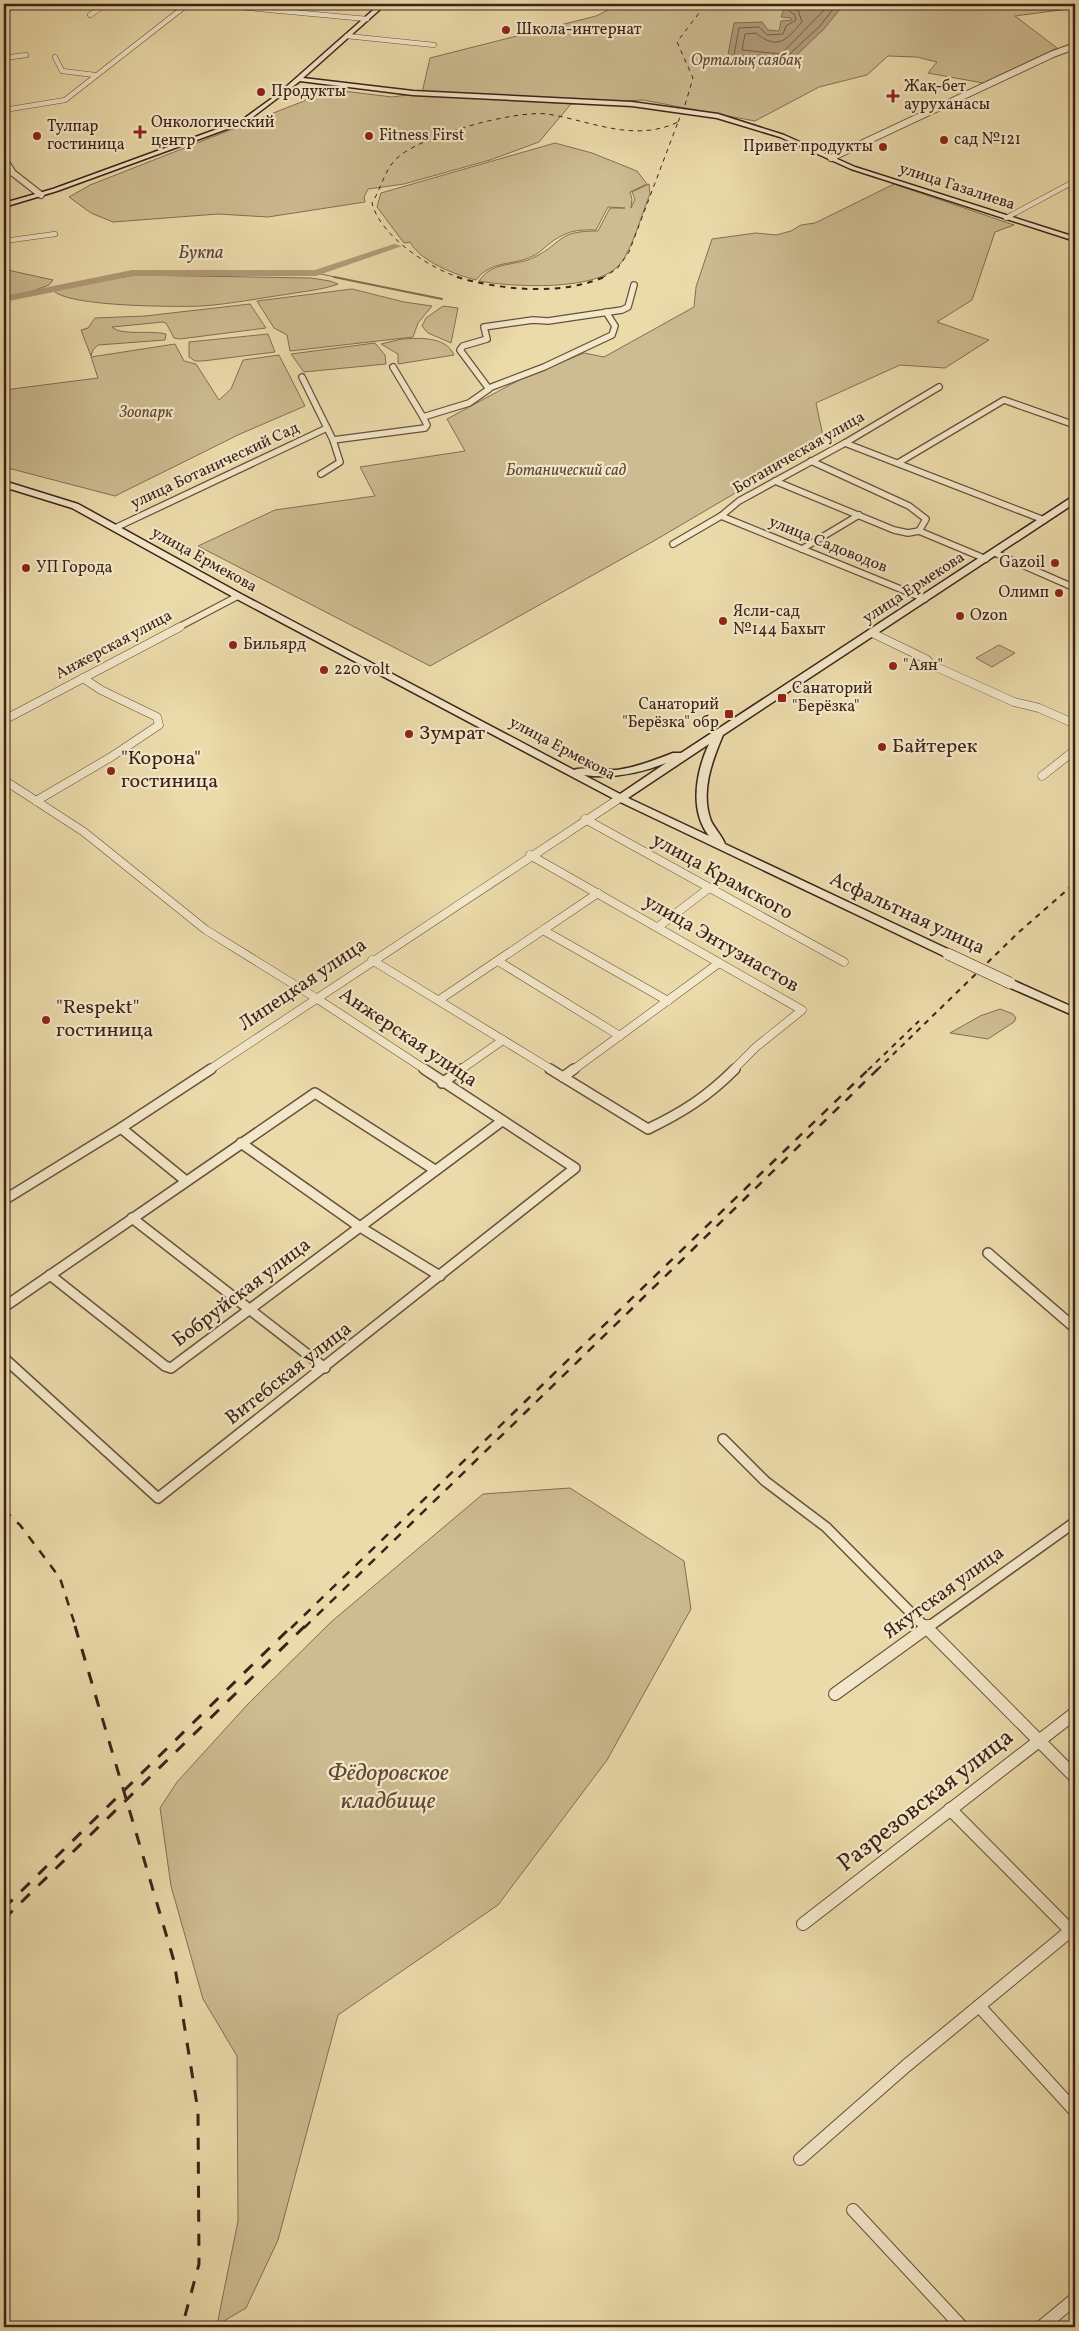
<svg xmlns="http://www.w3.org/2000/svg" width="1079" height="2331" font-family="Vollkorn,serif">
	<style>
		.green { fill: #cdbb91; stroke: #846e54 }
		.water { fill: #b09b78; stroke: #826b52 }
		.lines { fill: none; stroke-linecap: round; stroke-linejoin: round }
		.shore { stroke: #765e48; stroke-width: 1 }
		.stream-far1 { stroke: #826b52; stroke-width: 1 }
		.stream { stroke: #826b52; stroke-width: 2 }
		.river { fill: #b09b78; fill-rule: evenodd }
		.minor-far4-casing { stroke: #68503c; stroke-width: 5.5 }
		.minor-far3-casing { stroke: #68503c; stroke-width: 8 }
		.minor-far2-casing { stroke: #68503c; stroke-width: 9 }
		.minor-far1-casing { stroke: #68503c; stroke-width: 12 }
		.minor-casing { stroke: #68503c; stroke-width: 14 }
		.tertiary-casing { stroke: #68503c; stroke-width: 8 }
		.secondary-casing { stroke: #3c2218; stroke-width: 3 }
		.minor-far4 { stroke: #f2e7c8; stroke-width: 4.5 }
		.minor-far3 { stroke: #f2e7c8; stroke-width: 5.5 }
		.minor-far2 { stroke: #f2e7c8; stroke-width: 8 }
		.minor-far1 { stroke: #f2e7c8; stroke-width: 9 }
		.minor { stroke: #f2e7c8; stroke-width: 12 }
		.tertiary { stroke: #f2e7c8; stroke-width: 6 }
		.secondary { fill: #f2e7c8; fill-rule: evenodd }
		.rail-far3 { stroke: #3c2218; stroke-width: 1; stroke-dasharray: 4.5 4.5; stroke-linecap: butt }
		.rail-far2 { stroke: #3c2218; stroke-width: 2; stroke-dasharray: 5.5 5.5; stroke-linecap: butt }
		.rail-far1 { stroke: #3c2218; stroke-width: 2.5; stroke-dasharray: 9 9; stroke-linecap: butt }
		.rail { stroke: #3c2218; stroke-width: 3; stroke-dasharray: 12 12; stroke-linecap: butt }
		.secondary-bridge-casing { stroke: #3c2218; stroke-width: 12; stroke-linecap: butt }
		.secondary-bridge { stroke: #f2e7c8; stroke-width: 11 }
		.poi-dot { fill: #8f2418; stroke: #f2e7c8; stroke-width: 2 }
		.labels { text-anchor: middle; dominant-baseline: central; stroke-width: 4.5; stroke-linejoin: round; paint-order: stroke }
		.far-poi-label { font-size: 16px; fill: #3c2218; stroke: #f2e7c8; text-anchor: start }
		.far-park-label { font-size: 16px; font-style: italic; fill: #604836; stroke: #f2e7c8 }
		.far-street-label { font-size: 16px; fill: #3c2218; stroke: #f2e7c8 }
		.far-water-label { font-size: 18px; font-style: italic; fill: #5f4635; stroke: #f2e7c8 }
		.poi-label { font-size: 20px; fill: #3c2218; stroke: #f2e7c8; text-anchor: start }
		.street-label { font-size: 20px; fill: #3c2218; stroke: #f2e7c8 }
		.near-park-label { font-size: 24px; font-style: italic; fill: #604836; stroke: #f2e7c8 }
		.near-street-label { font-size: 24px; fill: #3c2218; stroke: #f2e7c8 }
	</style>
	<rect width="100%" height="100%" fill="#ebdaaa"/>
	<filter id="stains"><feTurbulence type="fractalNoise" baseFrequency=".004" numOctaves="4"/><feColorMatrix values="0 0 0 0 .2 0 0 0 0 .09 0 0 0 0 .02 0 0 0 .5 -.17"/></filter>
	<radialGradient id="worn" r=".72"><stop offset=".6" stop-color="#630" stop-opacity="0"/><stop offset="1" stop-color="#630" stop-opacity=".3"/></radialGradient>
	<!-- green -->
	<g class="green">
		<polygon points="620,4 1075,4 1075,8 1015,16 1057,48 983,83 928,73 937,62 917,57 888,56 867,75 819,87 755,121 643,100 571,104 539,142 490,160 404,184 368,189 364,197 365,202 268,217 218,214 113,222 91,213 69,197 90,185 304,101 319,88 392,97 422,93 430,58 596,16"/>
		<path d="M555,143L592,153L637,171L647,184L630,192L632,199L631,208L635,199L632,192L649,184L650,194C642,213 632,250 620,264C598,292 511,287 479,281C493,260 516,267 535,257C565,241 557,231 598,231L610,208H625L608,207L596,230C576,229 564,232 549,244C544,248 538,254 533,256C513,266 491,260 476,280C456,275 421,262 410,242L404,243L377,207L381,193Z"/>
		<polygon points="894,184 1014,225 995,232 972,300 937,322 989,340 945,368 900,365 816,403 824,441 652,542 430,666 198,546 275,510 375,496 360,467 465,451 447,419 521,379 584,353 604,357 694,307 696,287 712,239 756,233 776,235 791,231 801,225 815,223"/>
		<polygon points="4,266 12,271 53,280 49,285 4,302"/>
		<path d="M135,275L311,278L330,281L338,284C322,290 305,291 289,294C260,298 231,304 202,306C177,307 66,307 53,290Z"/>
		<polygon points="352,289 404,302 432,306 418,323 413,337 290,351 287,335 274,328 257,301"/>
		<path d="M250,304L266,328L180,339L174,338L166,323L163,322L112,327C122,336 150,330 166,334L165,340L98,345L93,350L91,356L81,330L88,328L95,318L145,316Z"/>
		<polygon points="443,306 458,308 451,343 428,333 422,326 426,318"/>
		<polygon points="268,334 275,352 203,361 195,361 189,357 189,342"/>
		<path d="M402,339C419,338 446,336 454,355L398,364V354L381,344Z"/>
		<polygon points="375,343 385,355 386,364 304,372 291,354"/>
		<polygon points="175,344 184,361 196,364 219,400 231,389 243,360 279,355 305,406 240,434 115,496 4,467 4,390 98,378 91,357"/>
		<polygon points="999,645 1015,653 992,667 976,658"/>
		<polygon points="1000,1009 1013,1014 1016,1018 1014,1022 988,1039 950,1033 980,1016"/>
		<polygon points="570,1488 684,1561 691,1609 607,1760 498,1905 338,2015 278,2240 246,2308 217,2325 238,2221 237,2056 203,1999 171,1886 160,1808 177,1782 247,1705 331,1622 483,1494"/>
	</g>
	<!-- water -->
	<polygon class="water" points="786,4 844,4 824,29 785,66 727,60 734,23 762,22 768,30 779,31 781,21 792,20 791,18 781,17"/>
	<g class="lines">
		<!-- shore -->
		<g class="shore">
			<polyline points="790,4 789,11 795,15 796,20 786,26 783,34 767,35 759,27 739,28 734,55 783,60 820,26 837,4"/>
			<path d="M796,4L802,22C786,40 778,51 756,33L745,34L742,50L781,54L830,4"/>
		</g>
		<!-- stream-far1 -->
		<polyline class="stream-far1" points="316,273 340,278"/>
		<!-- stream -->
		<polyline class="stream" points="334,277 442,299"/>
		<!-- river -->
		<polygon class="river" points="394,244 402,246 316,276 132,276 4,302 4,296 132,270 315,270"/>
		<defs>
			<g id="minor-far4">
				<polyline points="207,4 367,19"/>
				<polyline points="90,15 107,4"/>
				<polyline points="347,36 434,45"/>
				<polyline points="55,57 62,71 95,75"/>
				<polyline points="4,58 26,55"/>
				<polyline points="4,110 65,100 188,4"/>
				<polyline points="4,174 13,173"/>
				<polyline points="1006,218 1075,181"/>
				<polyline points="4,241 55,234"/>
			</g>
			<g id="minor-far3">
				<polyline points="393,367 423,417"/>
				<polyline points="302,377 333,440 340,462 321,474"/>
				<polyline points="489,388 544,367 612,335 615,326 606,312"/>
				<polyline points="333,440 425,428 427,425 423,417 469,403 489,389 460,350 463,346 487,339 484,327 533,320 548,321 622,310 628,307 634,285"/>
				<polyline points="845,443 1044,520"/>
				<polyline points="811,461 909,506 926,519 919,531 986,559"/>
				<polyline points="898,463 1004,400 1075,425"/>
				<polyline points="775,481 894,530 908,533 919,531"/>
				<polyline points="721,516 925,599"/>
				<polyline points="115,528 327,428"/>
				<polyline points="673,544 721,516 739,501 845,443 939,387"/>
				<polyline points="802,549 859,515"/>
				<polyline points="995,553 1075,588"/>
				<polyline points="177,628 238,596"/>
			</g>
			<g id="minor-far2">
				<polyline points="872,633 926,659 932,665 1014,702 1039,708 1075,724"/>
				<polyline points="4,720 180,627"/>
				<polyline points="1042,776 1075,750"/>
				<polyline points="4,780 84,832 206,930 316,998 426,1070"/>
				<polyline points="36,801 111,757 159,725 157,717 101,690 83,678"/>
				<polyline points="585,819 844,962"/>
				<polyline points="530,855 802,1010 756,1047 733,1070"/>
				<polyline points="658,927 709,888"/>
				<polyline points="543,930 668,1001"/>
				<polyline points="372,960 552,1070"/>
				<polyline points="498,961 620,1036"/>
				<polyline points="439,1000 598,893"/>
				<polyline points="209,1070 620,798"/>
				<polyline points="460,1070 503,1040"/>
				<polyline points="573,1070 719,963"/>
			</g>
			<g id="minor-far1">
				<path d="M550,1069L648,1129C683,1112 707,1097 735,1069"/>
				<polyline points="563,1077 574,1069"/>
				<polyline points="442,1083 462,1069"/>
				<polyline points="121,1128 186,1181"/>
				<polyline points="241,1143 360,1227 440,1276"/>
				<polyline points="4,1200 121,1128 211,1069"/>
				<polyline points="132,1218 325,1368"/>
				<polyline points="988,1253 1075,1328"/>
				<polyline points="50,1275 165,1366 171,1368 502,1121"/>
				<polyline points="4,1307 315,1093 435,1170"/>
				<polyline points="4,1358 158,1498 575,1168 424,1069"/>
				<polyline points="723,1439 765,1481 826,1527 926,1628"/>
				<polyline points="927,1628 1075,1522"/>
			</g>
			<g id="minor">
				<polyline points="925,1626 1075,1777"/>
				<polyline points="835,1694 929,1626"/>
				<polyline points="950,1809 1071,1931"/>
				<polyline points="803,1924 1075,1713"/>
				<polyline points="979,2006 1075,2111"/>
				<polyline points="800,2159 906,2066 1075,1927"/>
				<polyline points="853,2210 962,2327"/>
				<polyline points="1041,2327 1075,2299"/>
			</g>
			<g id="tertiary">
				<polyline points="831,158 1053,54 1075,46"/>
				<polyline points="4,159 13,173 41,195"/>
			</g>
			<g id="secondary">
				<polygon points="380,4 386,4 303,78 413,91 632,102 718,114 784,135 855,167 1075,237 1075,241 851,169 780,137 717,118 632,106 413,95 300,81 246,122 57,191 4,207 4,203 53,189 242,120 278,94"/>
				<path d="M4,481L78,504L241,594L574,770C583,766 605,771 617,770C637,767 655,760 673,753H681L1072,497L1075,496V503L723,735C712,761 700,792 711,821C715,829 722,836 725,844L952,951L954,954L948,958L616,800L235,598L72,508L4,487ZM709,744C696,772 689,810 709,836L628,798ZM666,763L620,794L584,775C613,779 640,773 666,763Z"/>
				<polygon points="1010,979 1075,1008 1075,1016 1006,986 1004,983 1006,980"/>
			</g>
		</defs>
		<!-- minor-far4 casing -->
		<use href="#minor-far4" class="minor-far4-casing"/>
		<!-- minor-far3 casing -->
		<use href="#minor-far3" class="minor-far3-casing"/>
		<!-- minor-far2 casing -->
		<use href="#minor-far2" class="minor-far2-casing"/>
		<!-- minor-far1 casing -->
		<use href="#minor-far1" class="minor-far1-casing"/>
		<!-- minor casing -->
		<use href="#minor" class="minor-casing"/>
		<!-- tertiary casing -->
		<use href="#tertiary" class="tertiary-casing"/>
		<!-- secondary casing -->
		<use href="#secondary" class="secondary-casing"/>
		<!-- minor-far4 -->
		<use href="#minor-far4" class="minor-far4"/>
		<!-- minor-far3 -->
		<use href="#minor-far3" class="minor-far3"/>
		<!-- minor-far2 -->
		<use href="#minor-far2" class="minor-far2"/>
		<!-- minor-far1 -->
		<use href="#minor-far1" class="minor-far1"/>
		<!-- minor -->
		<use href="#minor" class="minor"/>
		<!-- tertiary -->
		<use href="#tertiary" class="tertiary"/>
		<!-- secondary -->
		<use href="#secondary" class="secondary"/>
		<!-- rail-far3 -->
		<g class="rail-far3">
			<polyline points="685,105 693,78 677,42 706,4"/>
			<polyline points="678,122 681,115"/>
			<path d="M461,278C430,269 380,236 372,203C381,189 384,171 396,159C419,136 514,110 547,114C592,121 634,143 678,122"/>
			<polyline points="602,278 617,269 629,252 678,122"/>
		</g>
		<!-- rail-far2 -->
		<g class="rail-far2">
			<path d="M457,277C500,290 561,296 604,277"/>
			<polyline points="868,1070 919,1021"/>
			<polyline points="877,1070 1019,932 1075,883"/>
		</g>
		<!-- rail-far1 -->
		<g class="rail-far1">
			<polyline points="4,1510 20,1525 60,1578 76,1628"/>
			<polyline points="291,1628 869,1069"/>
			<polyline points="304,1628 878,1069"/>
		</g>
		<!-- rail -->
		<g class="rail">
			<polyline points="75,1626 174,1961 198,2111 199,2264 182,2327"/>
			<polyline points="4,1908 292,1626"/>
			<polyline points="4,1919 305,1626"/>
		</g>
		<defs>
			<polyline id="secondary-bridge" points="948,954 1010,983"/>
		</defs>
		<!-- secondary-bridge casing -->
		<use href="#secondary-bridge" class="secondary-bridge-casing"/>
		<!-- secondary-bridge -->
		<use href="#secondary-bridge" class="secondary-bridge"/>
	</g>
	<!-- markers -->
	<g class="poi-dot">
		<circle cx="506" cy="30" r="5"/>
		<circle cx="261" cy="92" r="5"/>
		<path d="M890.5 88.5h5v5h5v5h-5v5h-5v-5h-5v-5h5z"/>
		<path d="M137.5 124.5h5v5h5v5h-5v5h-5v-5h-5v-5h5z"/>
		<circle cx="37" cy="136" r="5"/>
		<circle cx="369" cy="136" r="5"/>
		<circle cx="944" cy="140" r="5"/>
		<circle cx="883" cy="147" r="5"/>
		<circle cx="1055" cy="563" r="5"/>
		<circle cx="26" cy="568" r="5"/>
		<circle cx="1059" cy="593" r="5"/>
		<circle cx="960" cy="616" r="5"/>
		<circle cx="723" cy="621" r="5"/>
		<circle cx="233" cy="645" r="5"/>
		<circle cx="893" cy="666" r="5"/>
		<circle cx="324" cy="670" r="5"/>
		<rect x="777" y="693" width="10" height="10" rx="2.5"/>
		<rect x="724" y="709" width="10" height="10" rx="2.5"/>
		<circle cx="409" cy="734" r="5"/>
		<circle cx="882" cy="747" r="5"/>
		<circle cx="111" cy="771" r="5"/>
		<circle cx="46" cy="1020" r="5"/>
	</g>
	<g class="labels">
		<!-- far-poi labels -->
		<g class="far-poi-label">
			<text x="516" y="30">Школа-интернат</text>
			<text x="904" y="87">Жақ-бет<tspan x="904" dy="18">ауруханасы</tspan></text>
			<text x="271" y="92">Продукты</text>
			<text x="151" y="123">Онкологический<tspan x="151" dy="18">центр</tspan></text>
			<text x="47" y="127">Тулпар<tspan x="47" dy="18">гостиница</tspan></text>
			<text x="379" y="136">Fitness First</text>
			<text x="954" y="140">сад №121</text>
			<text x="873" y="147" text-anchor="end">Привет продукты</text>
			<text x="1045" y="563" text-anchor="end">Gazoil</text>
			<text x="36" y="568">УП Города</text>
			<text x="1049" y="593" text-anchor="end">Олимп</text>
			<text x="733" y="612">Ясли-сад<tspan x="733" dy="18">№144 Бахыт</tspan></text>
			<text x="970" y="616">Ozon</text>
			<text x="243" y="645">Бильярд</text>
			<text x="903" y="666">"Аян"</text>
			<text x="334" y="670">220 volt</text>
			<text x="792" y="689">Санаторий<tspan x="792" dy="18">"Берёзка"</tspan></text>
			<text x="719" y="705" text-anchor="end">Санаторий<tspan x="719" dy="18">"Берёзка" обр</tspan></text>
		</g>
		<!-- far-park labels -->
		<g class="far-park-label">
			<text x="746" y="61">Орталық саябақ</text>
			<text x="146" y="413">Зоопарк</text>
			<text x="566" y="471">Ботанический сад</text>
		</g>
		<!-- far-street labels -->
		<g class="far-street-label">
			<text transform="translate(957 187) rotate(18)">улица Газалиева</text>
			<text transform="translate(799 453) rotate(-30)">Ботаническая улица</text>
			<text transform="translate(215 466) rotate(-25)">улица Ботанический Сад</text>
			<text transform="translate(828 545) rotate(22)">улица Садоводов</text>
			<text transform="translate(204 560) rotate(29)">улица Ермекова</text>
			<text transform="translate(914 588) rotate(-33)">улица Ермекова</text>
			<text transform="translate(114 645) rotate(-28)">Анжерская улица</text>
			<text transform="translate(562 749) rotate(28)">улица Ермекова</text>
		</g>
		<!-- far-water labels -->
		<g class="far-water-label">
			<text x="201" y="253">Букпа</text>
		</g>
		<!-- poi labels -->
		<g class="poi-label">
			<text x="419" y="734">Зумрат</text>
			<text x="892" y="747">Байтерек</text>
			<text x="121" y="759">"Корона"<tspan x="121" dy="23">гостиница</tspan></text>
			<text x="56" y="1008">"Respekt"<tspan x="56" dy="23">гостиница</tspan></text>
		</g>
		<!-- street labels -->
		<g class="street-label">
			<text transform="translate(722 877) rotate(29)">улица Крамского</text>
			<text transform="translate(907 914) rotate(25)">Асфальтная улица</text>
			<text transform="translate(721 944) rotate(30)">улица Энтузиастов</text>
			<text transform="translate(303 985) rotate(-34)">Липецкая улица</text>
			<text transform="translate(408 1038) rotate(34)">Анжерская улица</text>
			<text transform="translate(242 1293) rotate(-37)">Бобруйская улица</text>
			<text transform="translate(289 1374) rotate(-38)">Витебская улица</text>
			<text transform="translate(944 1593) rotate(-36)">Якутская улица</text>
		</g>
		<!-- near-park labels -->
		<g class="near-park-label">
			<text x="388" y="1774">Фёдоровское<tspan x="388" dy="28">кладбище</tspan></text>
		</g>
		<!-- near-street labels -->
		<g class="near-street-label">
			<text transform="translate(926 1801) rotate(-38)">Разрезовская улица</text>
		</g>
	</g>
	<!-- margin -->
	<rect width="1079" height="2331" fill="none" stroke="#ebdaaa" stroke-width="20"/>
	<rect x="5" y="5" width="1069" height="2321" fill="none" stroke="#3c2218" stroke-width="2.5"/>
	<rect x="10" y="10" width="1059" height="2311" fill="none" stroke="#3c2218"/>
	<rect width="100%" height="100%" filter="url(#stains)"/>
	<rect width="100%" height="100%" fill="url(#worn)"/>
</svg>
